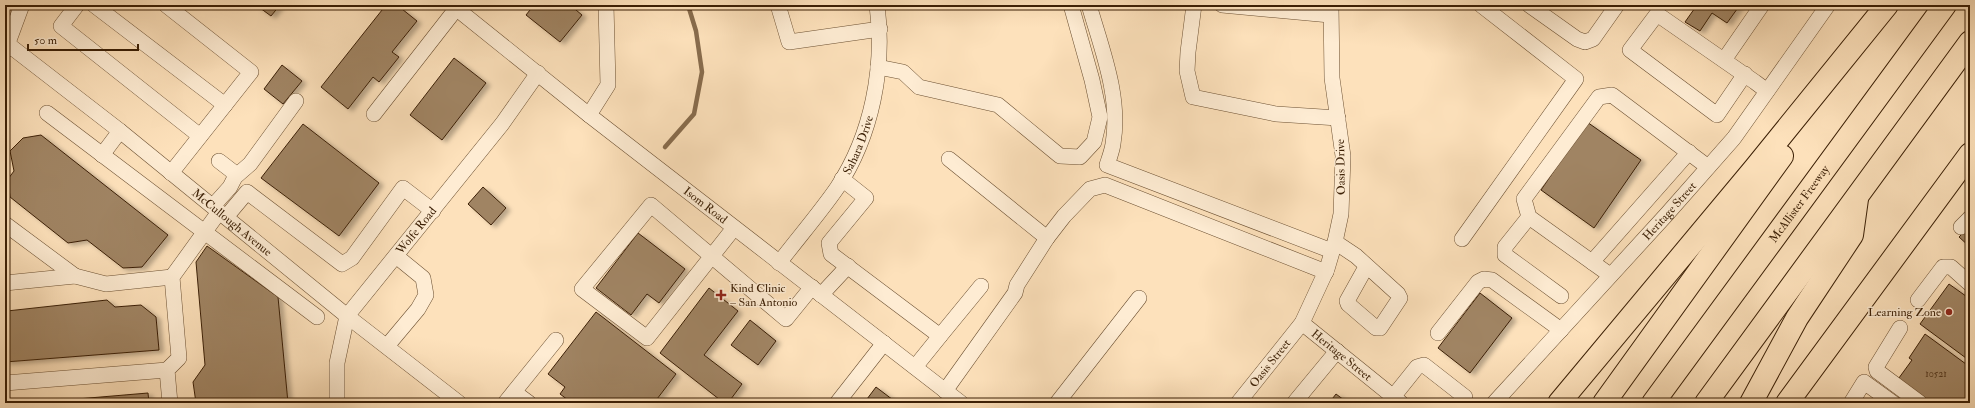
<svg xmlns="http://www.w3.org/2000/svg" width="1975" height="408" font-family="'IM FELL Double Pica',serif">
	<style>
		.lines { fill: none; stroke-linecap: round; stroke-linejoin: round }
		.stream { stroke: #886c4d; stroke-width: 4.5 }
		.building { fill: #a08464; stroke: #3b1f05; filter: url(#shadow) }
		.minor-casing { stroke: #6c5032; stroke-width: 16 }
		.highway-casing { stroke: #3b1f05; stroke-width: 24 }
		.minor { stroke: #feecd3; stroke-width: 15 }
		.highway { stroke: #fde1bb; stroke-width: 22 }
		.poi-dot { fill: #8f2418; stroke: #feecd3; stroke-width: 1.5 }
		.labels { text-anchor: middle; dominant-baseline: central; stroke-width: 3; stroke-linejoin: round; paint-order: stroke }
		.number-label { font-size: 10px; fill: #54381d }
		.street-label { font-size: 12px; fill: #3b1f05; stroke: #feecd3 }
		.poi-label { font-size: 12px; fill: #3b1f05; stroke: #feecd3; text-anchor: start }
	</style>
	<defs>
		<filter id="shadow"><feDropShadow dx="4.5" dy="2.5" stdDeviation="2" flood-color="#0004"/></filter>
	</defs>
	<rect width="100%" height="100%" fill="#fde1bb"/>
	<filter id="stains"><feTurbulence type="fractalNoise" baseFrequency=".005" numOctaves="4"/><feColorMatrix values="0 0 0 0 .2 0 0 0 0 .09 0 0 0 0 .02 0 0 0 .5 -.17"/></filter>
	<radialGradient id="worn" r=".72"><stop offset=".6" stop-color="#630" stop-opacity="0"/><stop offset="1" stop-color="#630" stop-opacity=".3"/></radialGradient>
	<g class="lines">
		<!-- stream -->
		<polyline class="stream" points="665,147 694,114 702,72 696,31 688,5"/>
	</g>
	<!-- building -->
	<g class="building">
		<polygon points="256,5 280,5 271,16"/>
		<polygon points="386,5 397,5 417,21 392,52 399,57 379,82 373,77 348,109 321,87"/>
		<polygon points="534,5 570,5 582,15 560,42 526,15"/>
		<polygon points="1697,5 1740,5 1727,23 1712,13 1700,31 1685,22"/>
		<polygon points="454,58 486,83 442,140 410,115"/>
		<polygon points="282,65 302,81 283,104 264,89"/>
		<polygon points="1587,122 1641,160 1594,228 1541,190"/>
		<polygon points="303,124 379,183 339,236 261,178"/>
		<polygon points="41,135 168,235 142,267 123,268 87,240 68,243 10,197 8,179 14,171 10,151 23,138"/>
		<polygon points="483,187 506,208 491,225 468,204"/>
		<polygon points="1970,226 1970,247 1959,237"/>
		<polygon points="638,233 685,269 659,303 647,294 631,315 596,288"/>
		<polygon points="207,246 278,297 288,403 196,403 193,382 205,365 196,262"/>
		<polygon points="1949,284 1970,299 1970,361 1920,324"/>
		<polygon points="709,288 738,311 704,355 742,384 728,403 724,403 660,353"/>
		<polygon points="1480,293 1512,318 1470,373 1438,348"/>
		<polygon points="107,300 115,307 141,305 156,317 159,350 5,362 5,336 9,336 7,311"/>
		<polygon points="596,312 676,374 654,403 572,403 560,394 565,387 548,374"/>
		<polygon points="750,320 776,341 758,365 731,345"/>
		<polygon points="1925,334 1970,367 1970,403 1926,403 1896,382 1912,360 1909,358"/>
		<polygon points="876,387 897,403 864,403"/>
		<polygon points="148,393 149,403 30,403"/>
		<polygon points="1336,394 1348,403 1329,403"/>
	</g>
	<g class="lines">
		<defs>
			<g id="minor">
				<polyline points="77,5 61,26 200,136"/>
				<polyline points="94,5 225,105"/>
				<polyline points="166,5 251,72 171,173"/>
				<path id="s1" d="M452,5L589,115L961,403"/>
				<polyline points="778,5 789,42 880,29"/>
				<path d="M1089,5C1102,50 1121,97 1113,144C1112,151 1109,159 1107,165L1332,251"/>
				<polyline points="1194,5 1188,52 1187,71 1193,97 1276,114 1338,118"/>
				<polyline points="1222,5 1330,15"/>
				<polyline points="1529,5 1577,39 1585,42 1593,39 1617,5"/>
				<path id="s2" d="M5,42L120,131L347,316L459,403"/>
				<polyline points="5,51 22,5"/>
				<polyline points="1724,60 1762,5"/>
				<polyline points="878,67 903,72 919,87 998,105 1060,156 1080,157 1094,142 1100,117 1092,80 1071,5"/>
				<polyline points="1745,74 1717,115 1630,50 1657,14 1755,82 1767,91"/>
				<polyline points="47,113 317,317"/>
				<polyline points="374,114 456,9"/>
				<polyline points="589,115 608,85 606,5"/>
				<polyline points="102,155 120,131"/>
				<polyline points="949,159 1047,238"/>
				<polyline points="235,177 250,164 296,101"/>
				<polyline points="842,179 866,198 829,243 831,254 940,336 915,367"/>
				<polyline points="213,206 230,187 235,177 232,171 219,161"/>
				<polyline points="226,217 247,192 342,264 352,258 403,188 433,211"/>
				<polyline points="1529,217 1505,247 1505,255 1561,296"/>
				<polyline points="5,224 75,276"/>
				<polyline points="1961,227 1970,218"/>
				<polyline points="734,228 647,338 582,289 651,205 786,319 812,287"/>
				<polyline points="1462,239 1576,79 1481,5"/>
				<polyline points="1335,242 1356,256 1398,294 1400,298 1380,328 1376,328 1348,304 1347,301 1366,267"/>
				<polyline points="1592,262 1689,152"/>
				<path id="s3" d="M779,263C798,238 819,214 837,188C872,135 885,68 877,5"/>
				<polyline points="1610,275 1529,217 1524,199 1599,97 1612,95 1708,167"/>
				<polyline points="5,283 75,276 106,284 172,277"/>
				<polyline points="821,295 848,266"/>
				<polyline points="1918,300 1943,267 1951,267 1970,284"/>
				<path id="s4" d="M1302,323L1401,403"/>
				<polyline points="1900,328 1876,367 1877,371 1920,403"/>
				<polyline points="1438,333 1478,282 1484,279 1492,280 1561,330"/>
				<polyline points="940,336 981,286"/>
				<polyline points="387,346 418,309 426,295 423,278 396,256"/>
				<polyline points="5,383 167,370"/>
				<polyline points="945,391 1015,293 1017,285 1047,238 1064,216 1090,189 1105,185 1326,272"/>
				<polyline points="514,392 529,403"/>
				<polyline points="1393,397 1417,367 1424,365 1465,397"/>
				<polyline points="170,403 167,370 179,358 172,277 219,212"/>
				<path id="s5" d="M337,403V363L347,316L502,124L538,73"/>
				<polyline points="505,403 556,340"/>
				<polyline points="837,403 884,343"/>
				<polyline points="1057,403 1139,298"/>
				<path id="s6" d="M1238,403L1302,323L1327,269L1335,242L1341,214L1343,156L1332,78L1331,5"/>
				<polyline points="1294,403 1337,351"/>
				<path id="s7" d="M1494,403L1667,214L1734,138L1828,5"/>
				<polyline points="1851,403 1864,382 1893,403"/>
			</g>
			<g id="highway">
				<polyline points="1559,403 1755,168 1887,5"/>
				<polyline points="1604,403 1782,156"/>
				<path id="s8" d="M1653,403L1945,5"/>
				<polyline points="1706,403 1970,42"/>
				<polyline points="1751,403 1797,318 1852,235 1857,199"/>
				<polyline points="1787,403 1970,154"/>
			</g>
		</defs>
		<!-- minor casing -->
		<use href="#minor" class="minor-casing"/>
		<!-- highway casing -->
		<use href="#highway" class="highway-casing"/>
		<!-- minor -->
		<use href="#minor" class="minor"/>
		<!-- highway -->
		<use href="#highway" class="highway"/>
	</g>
	<!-- markers -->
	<g class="poi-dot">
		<path d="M719 289h4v4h4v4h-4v4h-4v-4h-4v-4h4z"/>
		<circle cx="1949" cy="312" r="4"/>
	</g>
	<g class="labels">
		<!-- number labels -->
		<g class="number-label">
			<text x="1936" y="374">10521</text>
		</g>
		<!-- street labels -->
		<g class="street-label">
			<text stroke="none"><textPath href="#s3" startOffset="143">Sahara Drive</textPath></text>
			<text transform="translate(1341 167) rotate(-91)">Oasis Drive</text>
			<text stroke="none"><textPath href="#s8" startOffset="247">McAllister Freeway</textPath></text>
			<text stroke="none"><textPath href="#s1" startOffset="323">Isom Road</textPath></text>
			<text stroke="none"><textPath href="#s7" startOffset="260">Heritage Street</textPath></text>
			<text stroke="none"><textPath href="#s2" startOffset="290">McCullough Avenue</textPath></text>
			<text stroke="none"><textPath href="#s5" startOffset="198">Wolfe Road</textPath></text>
			<text stroke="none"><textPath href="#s4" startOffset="51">Heritage Street</textPath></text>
			<text stroke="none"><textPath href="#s6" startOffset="51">Oasis Street</textPath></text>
		</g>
		<!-- poi labels -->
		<g class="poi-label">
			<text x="730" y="288">Kind Clinic<tspan x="730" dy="14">– San Antonio</tspan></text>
			<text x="1941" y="312" text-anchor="end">Learning Zone</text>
		</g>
	</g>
	<!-- margin -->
	<rect width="1975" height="408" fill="none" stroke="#fde1bb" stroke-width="20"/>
	<rect x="6" y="6" width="1963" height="396" fill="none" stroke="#3b1f05" stroke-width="2"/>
	<rect x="10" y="10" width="1955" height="388" fill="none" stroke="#3b1f05"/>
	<!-- scale -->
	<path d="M28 44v6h110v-6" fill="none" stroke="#3b1f05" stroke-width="2"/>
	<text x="34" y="44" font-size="12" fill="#3b1f05" stroke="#feecd3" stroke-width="3" paint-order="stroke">50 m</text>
	<rect width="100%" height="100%" filter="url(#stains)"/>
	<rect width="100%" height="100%" fill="url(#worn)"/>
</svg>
